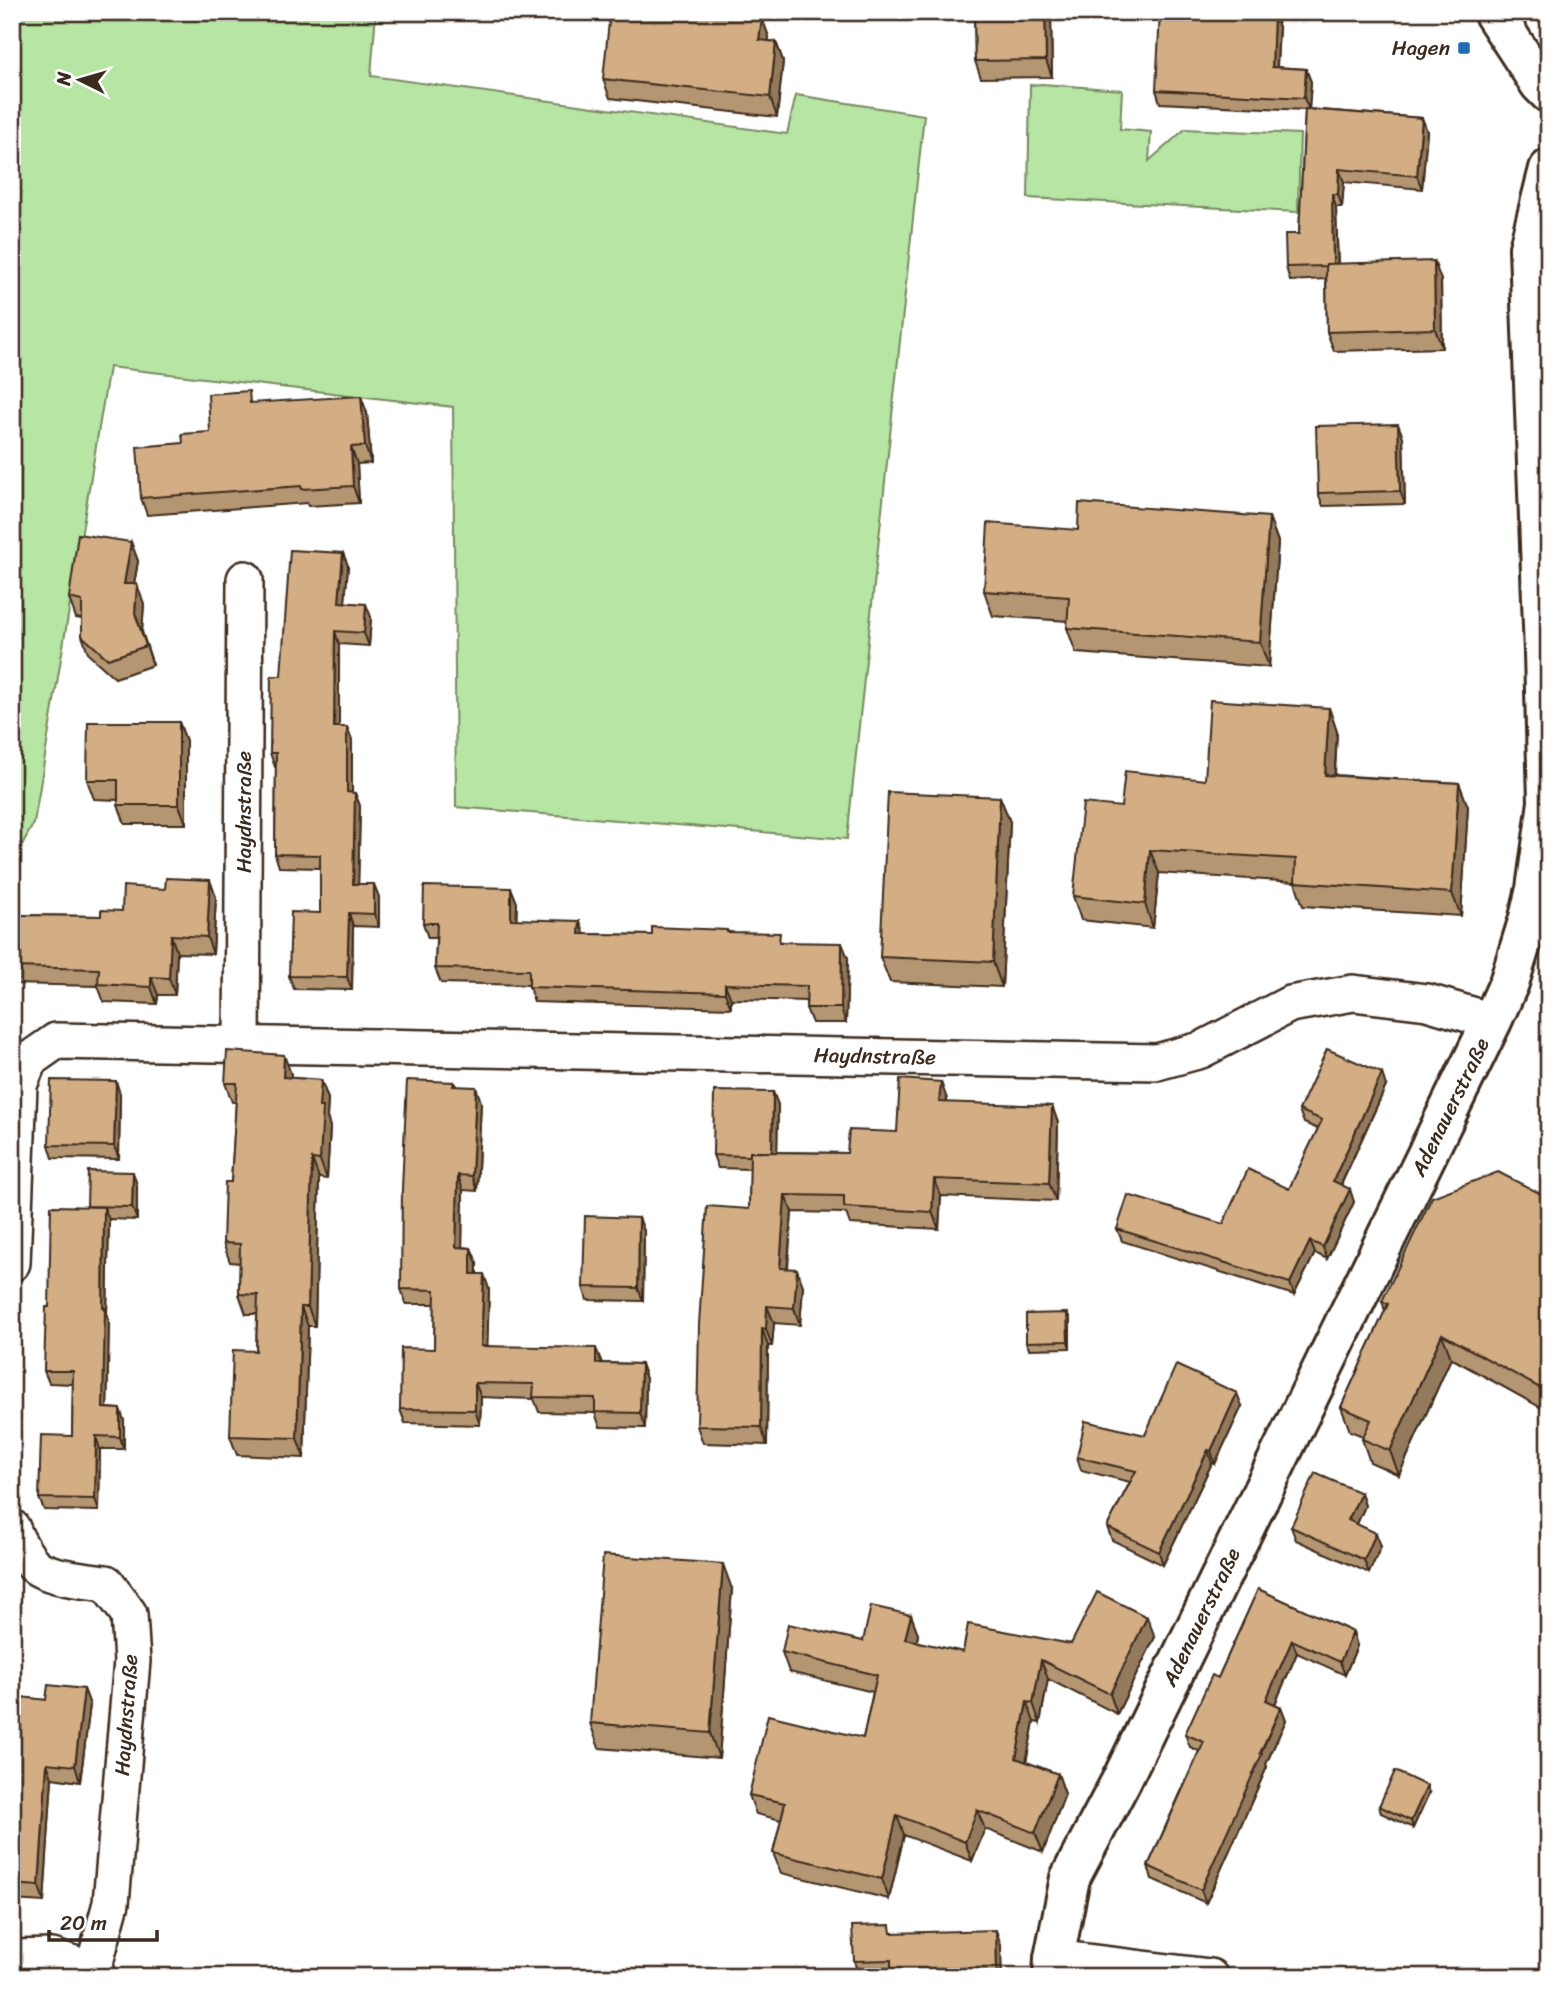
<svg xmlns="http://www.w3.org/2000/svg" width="1561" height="1989" font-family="Sriracha,sans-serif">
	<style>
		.green { fill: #b6e5a4; stroke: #788861; stroke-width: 2 }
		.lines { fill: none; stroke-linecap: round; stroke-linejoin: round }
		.minor-casing { stroke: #3b2a1e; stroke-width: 40 }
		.tertiary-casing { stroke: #3b2a1e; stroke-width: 44 }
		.secondary-casing { stroke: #3b2a1e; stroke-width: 44 }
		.minor { stroke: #fff; stroke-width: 35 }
		.tertiary { stroke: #fff; stroke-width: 38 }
		.secondary { stroke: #fff; stroke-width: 38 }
		.wall { fill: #b59672; stroke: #3b2a1e; stroke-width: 2 }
		.shaded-wall { fill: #947a5d; stroke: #3b2a1e; stroke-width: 2 }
		.building { fill: #d3ae85; stroke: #3b2a1e; stroke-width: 2 }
		.poi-dot { fill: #1f6fb2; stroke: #fff; stroke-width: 2.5 }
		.labels { text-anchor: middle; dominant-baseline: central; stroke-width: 5; stroke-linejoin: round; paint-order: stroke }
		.poi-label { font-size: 21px; fill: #3b2a1e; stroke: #fff; text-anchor: end }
		.street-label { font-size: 21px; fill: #3b2a1e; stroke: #fff }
	</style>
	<rect width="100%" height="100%" fill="#fff"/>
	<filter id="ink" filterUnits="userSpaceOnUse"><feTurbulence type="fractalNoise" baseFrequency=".0143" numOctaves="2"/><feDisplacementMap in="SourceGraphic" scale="14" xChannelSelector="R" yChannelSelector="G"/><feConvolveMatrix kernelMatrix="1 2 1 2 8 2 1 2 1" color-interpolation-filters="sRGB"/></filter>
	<g filter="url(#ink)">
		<!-- green -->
		<g class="green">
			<polygon points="12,12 376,12 371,76 787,134 796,95 924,115 847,839 456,807 453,407 109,367 34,823 12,863"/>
			<polygon points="1042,84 1122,90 1120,129 1151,132 1149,161 1185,129 1300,134 1298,212 1028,198 1030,85"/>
		</g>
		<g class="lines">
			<defs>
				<g id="minor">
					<polyline points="242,1044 245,579"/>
					<polyline points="12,1263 19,1085 29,1060 56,1041 1157,1062 1201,1050 1290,1004 1353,993 1427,1002 1492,1021"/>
					<path d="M12,1528C16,1540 26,1558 35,1566C48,1577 89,1581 106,1583L129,1614L132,1661L111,1903L93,1970"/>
					<polyline points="12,1958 52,1957 93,1970 98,1977"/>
					<polyline points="1054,1958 1210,1977"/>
				</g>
				<polyline id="tertiary" points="1053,1977 1054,1958 1070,1878 1121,1781 1492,1021 1509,983 1529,918 1536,889 1548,802 1544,653 1529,248 1549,169"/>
				<polyline id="secondary" points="1493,12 1540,84 1549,93"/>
			</defs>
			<!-- minor casing -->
			<use href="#minor" class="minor-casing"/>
			<!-- tertiary casing -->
			<use href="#tertiary" class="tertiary-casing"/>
			<!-- secondary casing -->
			<use href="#secondary" class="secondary-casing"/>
			<!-- minor -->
			<use href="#minor" class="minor"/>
			<!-- tertiary -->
			<use href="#tertiary" class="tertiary"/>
			<!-- secondary -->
			<use href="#secondary" class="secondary"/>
		</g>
		<!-- wall -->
		<g class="wall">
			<polygon points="654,12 718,12 719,13 762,18 769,37 768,41 776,42 783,61 777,117 610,98 603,79 653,16"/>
			<polygon points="974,12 1051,12 1052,77 981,78 975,61"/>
			<polygon points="1279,27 1277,67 1306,69 1311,82 1309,109 1422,118 1427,131 1422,189 1344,182 1342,207 1336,207 1338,264 1441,280 1442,348 1334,351 1327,332 1326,279 1290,281 1286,267 1299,234 1305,110 1160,103 1156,90"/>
			<polygon points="253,403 367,413 371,463 357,464 359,503 308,506 307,503 147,515 141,498 183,443 210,432"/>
			<polygon points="1403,437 1405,504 1323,506 1318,493"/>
			<polygon points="1269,517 1278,542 1269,667 1076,653 1067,628 1068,621 993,616 984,591 1078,530"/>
			<polygon points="131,542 138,561 134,584 144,604 142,632 153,665 115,678 89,655 82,636 82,619 76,618 69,598"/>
			<polygon points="343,553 348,566 345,602 371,617 369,646 339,644 339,727 347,727 352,740 352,793 355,793 360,806 358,884 379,897 379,927 353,926 352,990 294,989 289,976 320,913 320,868 279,867 275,854 276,767 275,767 270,753 281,676"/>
			<polygon points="1329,708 1337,732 1335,775 1459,783 1468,807 1461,916 1303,906 1295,882 1159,873 1153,928 1081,920 1073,896 1121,807 1205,780"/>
			<polygon points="179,722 186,741 186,824 125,824 118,805 118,800 94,799 87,780"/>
			<polygon points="1000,797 1010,822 1002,987 890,982 880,957"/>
			<polygon points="511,888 517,903 516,920 584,934 652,935 727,930 728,932 783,942 848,958 846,1023 812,1023 806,1008 806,1001 731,999 731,1008 534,1002 529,985 441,983 435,968 436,938 428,938 423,923"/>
			<polygon points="216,897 213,954 177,953 175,995 158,995 157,1004 104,1002 98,986 12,984 12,915 101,916 122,911"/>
			<polygon points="291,1074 291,1078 321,1080 328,1099 327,1117 330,1127 327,1179 319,1178 315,1326 308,1326 304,1458 237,1455 230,1436 256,1351 257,1314 246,1314 239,1294 240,1263 230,1262 223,1243 231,1182 236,1102 232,1102 225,1083"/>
			<polygon points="454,1082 456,1086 481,1102 477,1191 463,1190 462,1247 471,1248 477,1263 477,1274 489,1289 487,1346 602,1363 641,1364 646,1379 645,1428 600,1427 595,1413 539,1412 534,1399 481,1397 480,1425 405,1423 400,1409 434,1349 435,1304 406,1304 401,1289"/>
			<polygon points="1386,1086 1341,1185 1354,1202 1327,1259 1315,1253 1294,1295 1122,1241 1117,1229 1223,1224 1289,1189 1318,1129 1304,1123 1299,1110"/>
			<polygon points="773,1092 778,1105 777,1152 847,1153 897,1132 947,1099 947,1103 1052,1106 1058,1123 1056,1201 941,1196 939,1229 850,1224 846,1213 792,1212 788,1268 803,1286 800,1325 774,1323 772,1346 768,1346 767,1445 703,1443 697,1426 749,1209 750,1169 718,1168 713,1155"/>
			<polygon points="120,1094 119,1159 53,1158 49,1145"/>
			<polygon points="137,1185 137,1220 109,1219 107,1315 109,1321 107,1408 120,1409 124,1421 124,1449 100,1449 99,1511 44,1510 39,1498 72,1436 73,1384 49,1383 44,1371 49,1307 87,1206"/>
			<polygon points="1549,1198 1549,1412 1451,1358 1399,1475 1370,1462 1362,1439 1363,1436 1350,1431 1341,1407 1385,1311 1382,1301"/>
			<polygon points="639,1218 644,1231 643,1301 587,1300 583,1287"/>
			<polygon points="1067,1313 1070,1319 1070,1348 1029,1349 1026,1342"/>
			<polygon points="1242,1406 1215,1464 1212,1463 1163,1565 1112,1540 1107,1527 1130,1482 1081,1470 1077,1457"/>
			<polygon points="1361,1493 1365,1506 1357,1524 1381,1546 1369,1573 1296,1540 1291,1527"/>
			<polygon points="732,1589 719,1758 599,1748 590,1723"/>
			<polygon points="1258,1589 1353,1632 1357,1646 1345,1675 1297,1653 1275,1704 1281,1707 1286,1720 1266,1764 1267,1767 1206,1903 1152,1879 1148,1866 1199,1751 1190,1747 1185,1734 1218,1678"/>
			<polygon points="911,1615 918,1634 917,1642 963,1652 1155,1637 1117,1714 1048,1679 1040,1723 1034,1722 1026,1762 1058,1774 1065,1794 1043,1852 985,1829 972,1861 904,1835 889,1899 781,1873 773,1853 781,1820 756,1814 749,1795 863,1738 873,1692 789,1672 782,1652 863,1641"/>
			<polygon points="84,1689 90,1705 80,1782 52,1778 44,1902 12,1900 12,1696 46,1700"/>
			<polygon points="1429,1793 1413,1828 1381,1813 1379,1806"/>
			<polygon points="893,1933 1001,1945 891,1976 859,1977 854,1961"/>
		</g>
		<!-- shaded-wall -->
		<g class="shaded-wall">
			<polygon points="1045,12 1051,12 1052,77 1046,60"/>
			<polygon points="1274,14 1279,27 1276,79 1272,67"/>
			<polygon points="762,18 769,37 766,60 759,40"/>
			<polygon points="776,42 783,61 777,117 770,97"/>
			<polygon points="1306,69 1311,82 1309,110 1304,98"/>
			<polygon points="1422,118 1427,131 1422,189 1417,176"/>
			<polygon points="1339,169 1344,182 1342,207 1338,194"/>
			<polygon points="1332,194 1336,207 1338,279 1333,266"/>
			<polygon points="1434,261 1441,280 1442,348 1435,329"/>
			<polygon points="361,396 367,413 371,463 365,446"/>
			<polygon points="1398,424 1403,437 1405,504 1400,491"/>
			<polygon points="351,447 357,464 359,503 353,486"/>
			<polygon points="1269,517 1278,542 1269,667 1260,642"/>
			<polygon points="131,542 138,561 131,603 124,584"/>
			<polygon points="343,553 348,566 344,615 339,602"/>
			<polygon points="137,584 144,604 142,632 153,665 135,613"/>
			<polygon points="366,604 371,617 369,646 364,633"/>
			<polygon points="335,631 339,644 339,740 334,727"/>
			<polygon points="1329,708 1337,732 1333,799 1325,775"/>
			<polygon points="179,722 186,741 186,824 179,805"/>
			<polygon points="347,727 352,740 352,806 347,792"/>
			<polygon points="1459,783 1468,807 1461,916 1452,893"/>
			<polygon points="355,793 360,806 358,897 353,884"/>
			<polygon points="1000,797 1010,822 1002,987 993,962"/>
			<polygon points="1150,850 1159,873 1153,928 1145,904"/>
			<polygon points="210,880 216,897 213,954 207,937"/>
			<polygon points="374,884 379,897 379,927 374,914"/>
			<polygon points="511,888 517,903 516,935 511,919"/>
			<polygon points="349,913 353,926 352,990 347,977"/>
			<polygon points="580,921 585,936 579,934"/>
			<polygon points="171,935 177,953 175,995 169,978"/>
			<polygon points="842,943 848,958 846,1023 841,1008"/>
			<polygon points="151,977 158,995 157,1004 151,987"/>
			<polygon points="725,984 731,999 731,1008 725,993"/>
			<polygon points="284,1055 291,1074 290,1097 283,1077"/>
			<polygon points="1382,1073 1386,1086 1337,1193 1333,1181"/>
			<polygon points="321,1080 328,1099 327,1117 330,1127 327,1179 320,1160 319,1107"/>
			<polygon points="116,1081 120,1094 119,1159 114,1146"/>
			<polygon points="941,1082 947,1099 946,1120 939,1102"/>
			<polygon points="476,1087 481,1102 477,1191 472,1176"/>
			<polygon points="773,1092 778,1105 777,1169 772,1156"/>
			<polygon points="1052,1106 1058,1123 1056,1201 1049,1183"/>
			<polygon points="312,1159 319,1178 315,1326 308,1307"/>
			<polygon points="133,1172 137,1185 137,1220 132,1207"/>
			<polygon points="458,1175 463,1190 462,1262 456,1247"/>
			<polygon points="934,1179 941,1196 939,1229 932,1212"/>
			<polygon points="1350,1189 1354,1202 1327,1259 1323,1247"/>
			<polygon points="785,1195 792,1212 786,1285 780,1268"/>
			<polygon points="104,1207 109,1220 107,1315 109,1321 107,1421 103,1408 103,1308"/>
			<polygon points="639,1218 644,1231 643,1301 638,1288"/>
			<polygon points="1310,1241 1315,1253 1294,1295 1290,1283"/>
			<polygon points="471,1248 477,1263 476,1289 471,1274"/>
			<polygon points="797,1269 803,1286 800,1325 794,1308"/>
			<polygon points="484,1274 489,1289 487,1360 481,1346"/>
			<polygon points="767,1306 774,1323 772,1346 766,1329"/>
			<polygon points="301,1307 308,1326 304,1458 297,1438"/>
			<polygon points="1067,1313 1070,1319 1070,1348 1068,1341"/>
			<polygon points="762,1328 768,1346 767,1445 761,1427"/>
			<polygon points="1442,1334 1451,1358 1399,1475 1390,1451"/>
			<polygon points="596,1348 602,1363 596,1363"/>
			<polygon points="641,1364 646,1379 645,1428 640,1413"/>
			<polygon points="475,1383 481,1397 480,1425 475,1410"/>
			<polygon points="1237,1393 1242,1406 1215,1464 1211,1451"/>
			<polygon points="120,1409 124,1421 124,1449 120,1437"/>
			<polygon points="96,1436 100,1449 99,1511 95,1499"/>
			<polygon points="1208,1450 1212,1463 1163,1565 1159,1552"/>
			<polygon points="1361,1493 1365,1506 1353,1533 1348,1520"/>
			<polygon points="1376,1533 1381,1546 1369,1573 1364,1560"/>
			<polygon points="723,1564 732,1589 719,1758 710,1733"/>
			<polygon points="911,1615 918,1634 913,1659 905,1639"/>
			<polygon points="1147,1617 1155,1637 1117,1714 1110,1694"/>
			<polygon points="1353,1632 1357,1646 1345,1675 1340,1662"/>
			<polygon points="1292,1640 1297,1653 1271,1713 1266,1700"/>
			<polygon points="1041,1660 1048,1679 1040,1723 1033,1703"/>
			<polygon points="84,1689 90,1705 80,1782 75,1766"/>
			<polygon points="1027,1702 1034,1722 1023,1777 1016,1758"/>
			<polygon points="1281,1707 1286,1720 1266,1764 1267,1767 1206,1903 1201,1890"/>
			<polygon points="47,1763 52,1778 44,1902 39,1886"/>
			<polygon points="1058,1774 1065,1794 1043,1852 1035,1833"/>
			<polygon points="1427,1786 1429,1793 1413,1828 1411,1821"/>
			<polygon points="977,1810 985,1829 972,1861 965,1842"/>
			<polygon points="897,1815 904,1835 889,1899 882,1879"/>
			<polygon points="996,1930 1001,1945 1002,1977 997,1977"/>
		</g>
		<!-- building -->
		<g class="building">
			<polygon points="610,12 653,16 654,12 714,12 762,18 759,40 776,42 770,97 603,79"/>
			<polygon points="974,12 1045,12 1046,60 975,61"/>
			<polygon points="1160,12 1234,12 1274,14 1272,67 1306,69 1304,98 1156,90"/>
			<polygon points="1305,109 1422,118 1417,176 1339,169 1338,194 1332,194 1333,264 1326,264 1326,266 1286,267 1285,234 1299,234"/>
			<polygon points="1434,261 1435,329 1327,332 1326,264"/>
			<polygon points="249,391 250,403 361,396 365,446 351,447 353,486 302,489 301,486 141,498 137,447 183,443 182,434 210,432 208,394"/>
			<polygon points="1398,424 1400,491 1318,493 1316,426"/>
			<polygon points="1079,503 1269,517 1260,642 1067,628 1069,597 984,591 988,523 1078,530"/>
			<polygon points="78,534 131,542 124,584 137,584 135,613 146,646 108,659 82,636 82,601 69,598"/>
			<polygon points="290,550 343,553 339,602 366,604 364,633 335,631 334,727 347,727 347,792 355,793 353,884 374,884 374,914 349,913 347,977 289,976 291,912 320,913 320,855 275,854 276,753 270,753 271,676 281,676"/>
			<polygon points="1210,700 1329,708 1325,775 1459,783 1452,893 1295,882 1296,859 1150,850 1145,904 1073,896 1083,803 1121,807 1125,771 1205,780"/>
			<polygon points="88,722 179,722 179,805 118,805 118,780 87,780"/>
			<polygon points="888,792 1000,797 993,962 880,957"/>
			<polygon points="166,878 210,880 207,937 171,935 169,978 151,977 151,987 98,984 99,969 12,967 12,915 101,916 101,910 122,911 123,886 165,889"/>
			<polygon points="424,886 511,888 511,919 580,921 579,934 652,935 652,927 727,930 727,932 780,933 779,942 842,943 841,1008 806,1008 807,986 725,984 725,993 529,987 529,970 435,968 437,923 423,923"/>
			<polygon points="1327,1049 1382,1073 1333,1181 1350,1189 1323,1247 1310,1241 1290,1283 1117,1229 1128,1195 1223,1224 1248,1169 1289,1189 1322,1120 1299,1110"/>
			<polygon points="227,1051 284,1055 283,1077 321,1080 319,1107 323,1107 320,1160 312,1159 308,1307 301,1307 297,1438 230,1436 233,1350 256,1351 258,1295 239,1294 240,1244 223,1243 225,1182 231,1182 237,1083 225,1083"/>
			<polygon points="900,1079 941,1082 939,1102 1052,1106 1049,1183 934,1179 932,1212 844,1207 844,1196 785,1195 780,1268 797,1269 794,1308 767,1306 766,1329 762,1328 761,1427 697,1426 699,1324 707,1206 749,1209 750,1152 847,1153 849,1130 897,1132"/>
			<polygon points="51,1080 116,1081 114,1146 49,1145"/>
			<polygon points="407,1080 454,1082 453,1086 476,1087 472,1176 458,1175 456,1247 471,1248 471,1274 484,1274 481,1346 596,1348 596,1363 641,1364 640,1413 595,1412 595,1398 533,1397 534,1384 475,1383 475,1410 400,1409 401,1348 434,1349 435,1290 401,1289 402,1188"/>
			<polygon points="714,1091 773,1092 772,1152 750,1152 750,1156 713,1155"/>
			<polygon points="88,1171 133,1172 132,1207 87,1206"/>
			<polygon points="1498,1172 1549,1198 1549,1393 1442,1334 1390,1451 1362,1439 1371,1420 1341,1407 1388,1304 1382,1301 1432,1197"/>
			<polygon points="51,1206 104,1207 103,1308 105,1308 103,1408 120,1409 120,1437 96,1436 95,1499 39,1498 41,1435 72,1436 73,1371 44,1371 46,1307 49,1307"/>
			<polygon points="585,1216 639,1218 638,1288 583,1287"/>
			<polygon points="1067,1313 1068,1341 1026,1342 1026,1314"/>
			<polygon points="1176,1365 1237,1393 1211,1451 1208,1450 1159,1552 1107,1527 1136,1471 1077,1457 1085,1421 1145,1435"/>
			<polygon points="1315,1473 1361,1493 1348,1520 1376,1533 1364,1560 1291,1527"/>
			<polygon points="603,1555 723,1564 710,1733 590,1723"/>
			<polygon points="1258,1589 1353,1632 1340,1662 1292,1640 1266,1700 1281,1707 1260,1753 1262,1754 1201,1890 1148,1866 1204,1742 1185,1734 1212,1675 1218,1678"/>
			<polygon points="1097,1592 1147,1617 1110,1694 1041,1660 1033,1703 1027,1702 1016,1758 1058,1774 1035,1833 977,1810 965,1842 897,1815 882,1879 773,1853 785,1803 749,1795 768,1715 863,1738 877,1675 782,1652 788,1624 863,1641 871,1606 911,1615 905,1639 963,1652 968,1624 1071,1644"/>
			<polygon points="48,1685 84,1689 75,1766 47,1763 39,1886 12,1884 12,1696 46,1700"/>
			<polygon points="1395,1771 1427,1786 1411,1821 1379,1806"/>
			<polygon points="890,1925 891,1933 996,1930 997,1977 891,1977 891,1960 854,1961 852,1926"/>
		</g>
	</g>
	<!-- markers -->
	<rect class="poi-dot" x="1457" y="41" width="14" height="14" rx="3.5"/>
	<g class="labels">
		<!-- poi labels -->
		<g class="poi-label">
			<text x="1450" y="48">Hagen</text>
		</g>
		<!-- street labels -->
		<g class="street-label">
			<text transform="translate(244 812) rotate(-90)">Haydnstraße</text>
			<text transform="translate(875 1056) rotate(1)">Haydnstraße</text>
			<text transform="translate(1450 1107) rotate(-64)">Adenauerstraße</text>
			<text transform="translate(1201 1617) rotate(-64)">Adenauerstraße</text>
			<text transform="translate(126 1715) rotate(-86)">Haydnstraße</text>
		</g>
	</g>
	<!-- margin -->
	<rect width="1561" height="1989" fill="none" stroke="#fff" stroke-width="42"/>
	<rect x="21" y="21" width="1519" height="1947" fill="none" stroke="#3b2a1e" stroke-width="2.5" filter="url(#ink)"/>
	<!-- north arrow -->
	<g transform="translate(80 80) rotate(275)" stroke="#ffffff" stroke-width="5" paint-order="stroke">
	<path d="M0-5L12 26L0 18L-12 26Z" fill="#3b2a1e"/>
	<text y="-10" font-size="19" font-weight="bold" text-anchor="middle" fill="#3b2a1e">N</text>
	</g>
	<!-- scale -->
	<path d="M49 1930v10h108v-10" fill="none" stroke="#3b2a1e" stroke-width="3.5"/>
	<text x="60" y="1930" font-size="21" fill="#3b2a1e" stroke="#ffffff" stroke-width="5" paint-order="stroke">20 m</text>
</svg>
